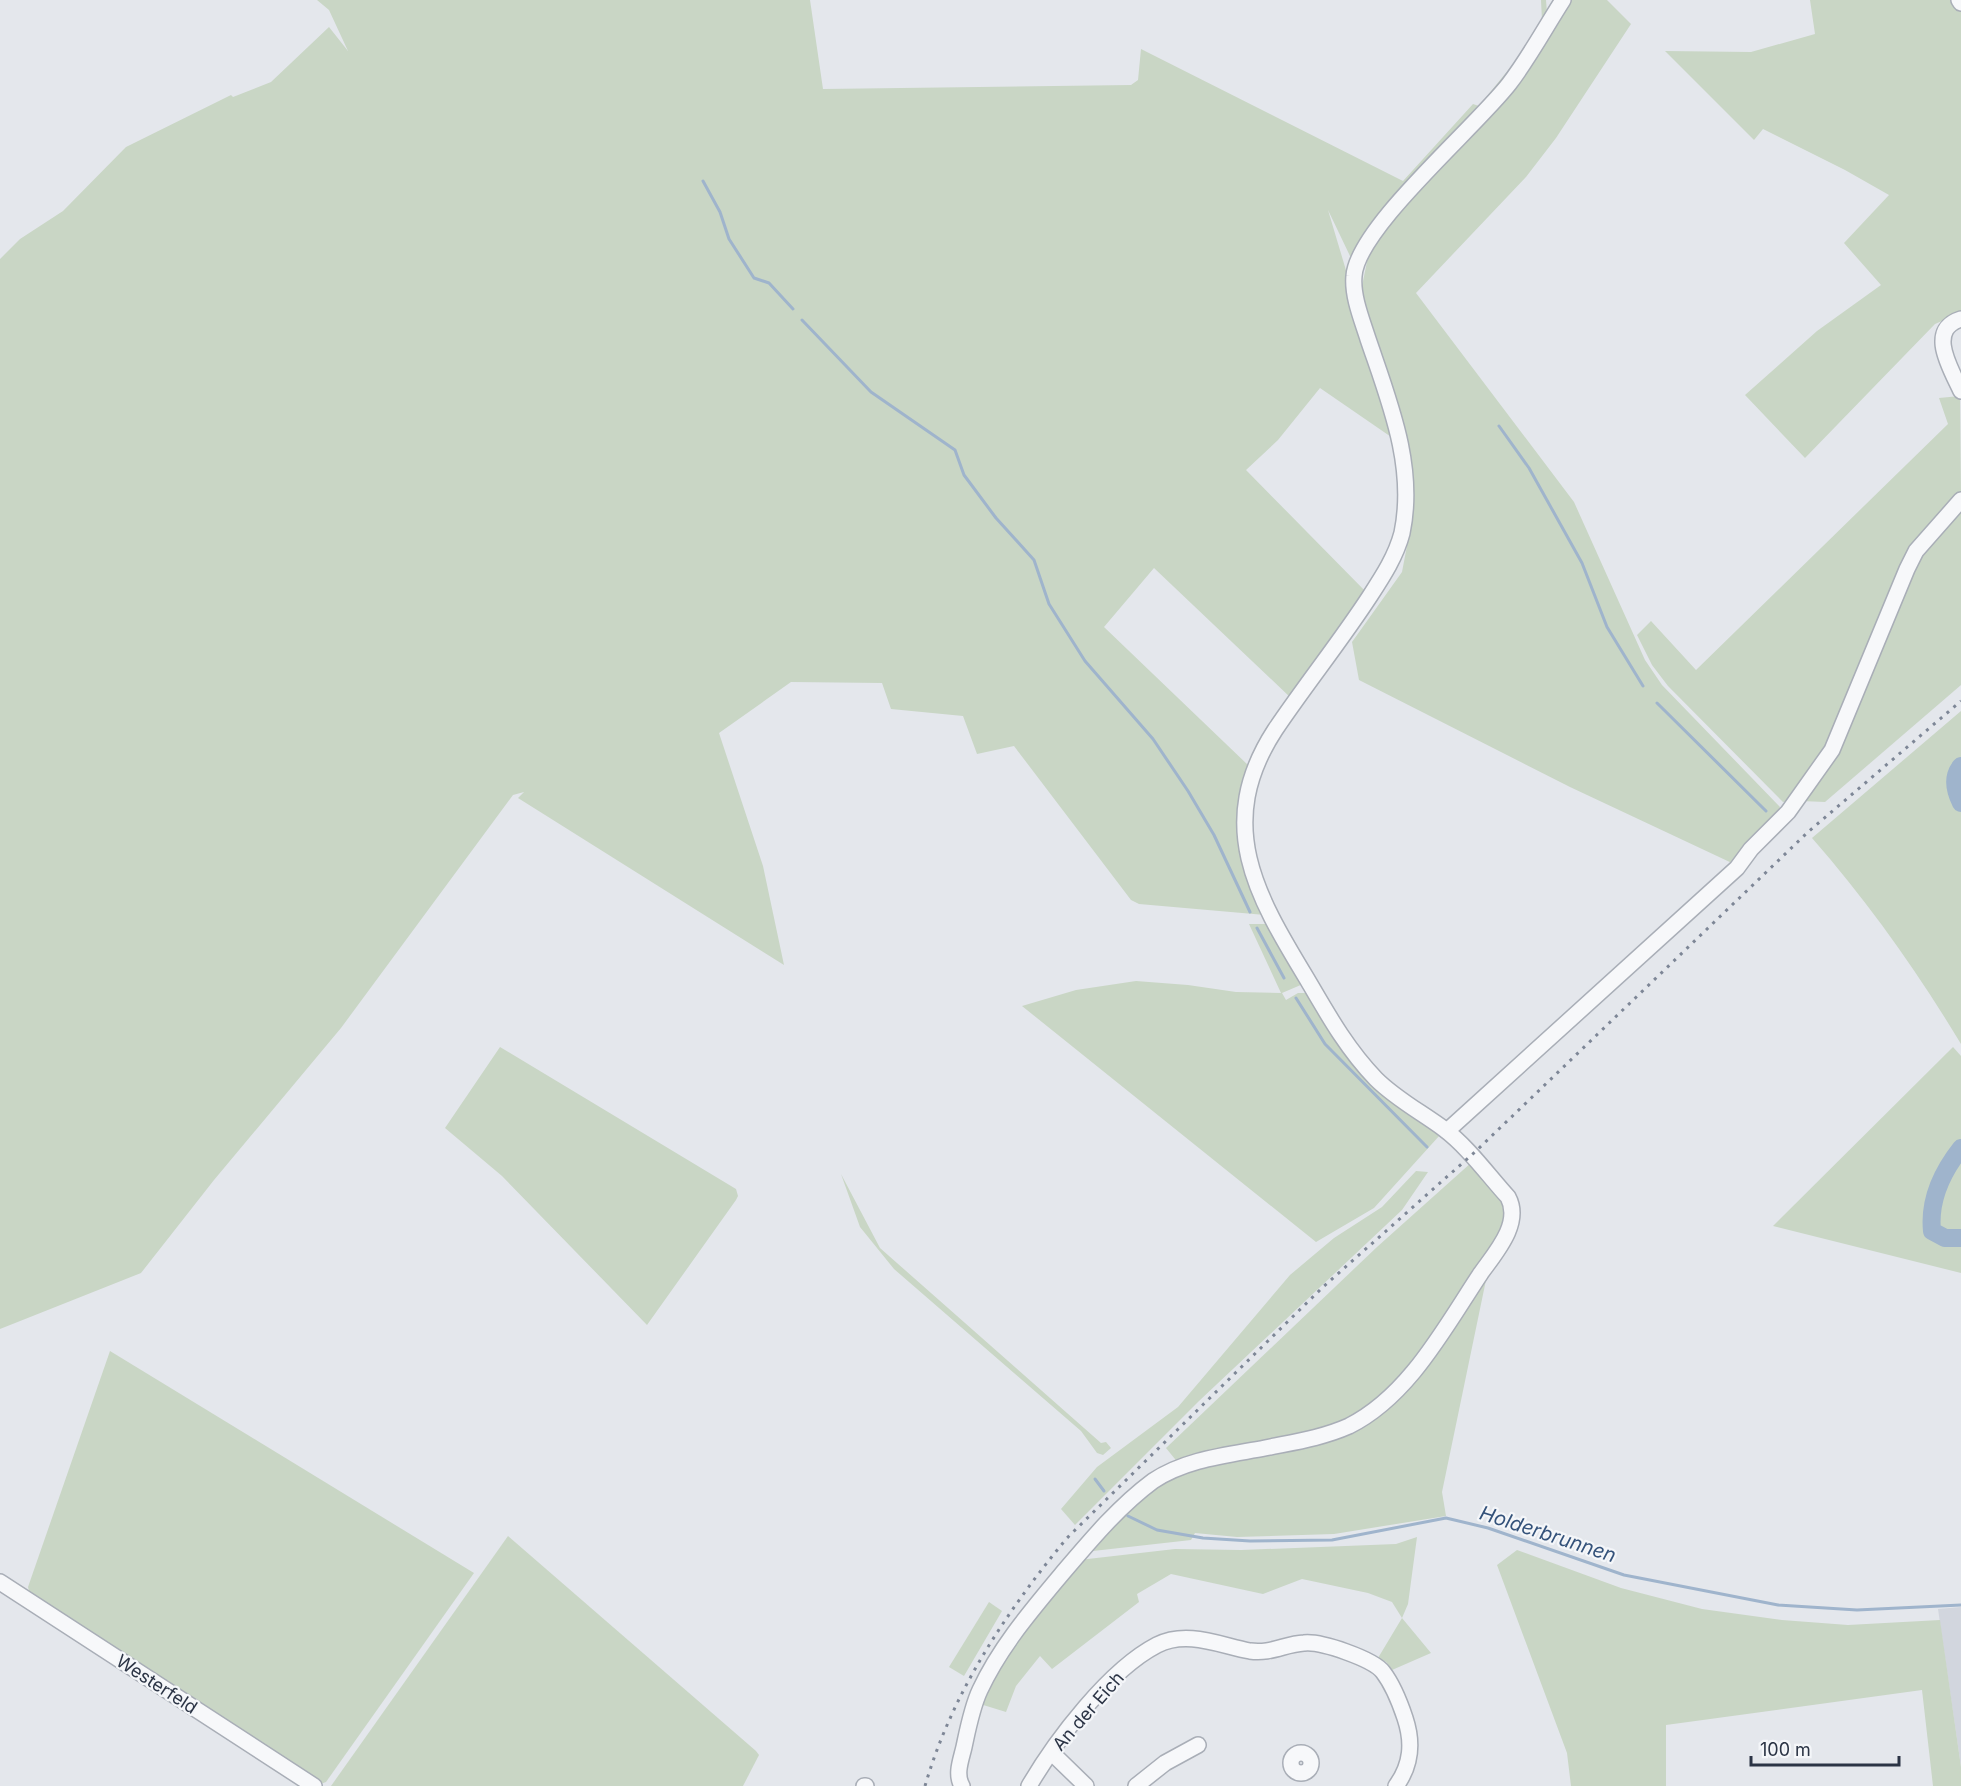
<svg xmlns="http://www.w3.org/2000/svg" width="1961" height="1786" font-family="Inter,sans-serif">
	<style>
		.built { fill: #d2d6de }
		.green { fill: #c9d6c5 }
		.lines { fill: none; stroke-linecap: round; stroke-linejoin: round }
		.stream { stroke: #9fb4cc; stroke-width: 3 }
		.river { stroke: #9fb4cc; stroke-width: 18 }
		.minor-casing { stroke: #a9aeb7; stroke-width: 18 }
		.minor { stroke: #f7f8fa; stroke-width: 15 }
		.rail { stroke: #7d8696; stroke-width: 3; stroke-dasharray: 3 6; stroke-linecap: butt }
		.labels { text-anchor: middle; dominant-baseline: central; stroke-width: 4.5; stroke-linejoin: round; paint-order: stroke }
		.street-label { font-size: 18px; fill: #2b3445; stroke: #f4f6f9 }
		.water-label { font-size: 20px; font-style: italic; fill: #34527a; stroke: #f4f6f9 }
	</style>
	<rect width="100%" height="100%" fill="#e4e7ec"/>
	<!-- built -->
	<polygon class="built" points="1961,1607 1961,1767 1938,1609"/>
	<!-- green -->
	<g class="green">
		<polygon points="317,0 810,0 823,89 1131,85 1138,80 1141,49 1403,181 1473,104 1479,106 1522,53 1542,21 1541,0 1546,0 1547,13 1511,76 1356,258 1350,256 1328,210 1397,441 1320,388 1278,440 1246,470 1368,594 1292,699 1154,568 1104,627 1249,766 1240,805 1265,915 1139,904 1131,900 1014,746 977,754 963,716 891,709 882,683 791,682 719,733 763,866 784,965 518,798 524,792 513,795 341,1028 214,1180 141,1273 0,1329 0,259 20,239 63,211 126,147 231,95 233,97 271,82 329,27 348,51 329,10"/>
		<polygon points="1567,0 1607,0 1631,24 1556,138 1526,177 1416,293 1574,502 1645,660 1662,685 1780,807 1775,818 1734,864 1570,787 1359,680 1352,642 1402,572 1414,509 1408,448 1365,312 1362,286 1369,252 1386,222 1426,182"/>
		<polygon points="1810,0 1954,0 1961,8 1961,316 1949,318 1935,324 1805,458 1745,395 1817,331 1881,285 1844,243 1889,195 1845,170 1763,129 1754,140 1665,51 1751,52 1815,34"/>
		<polygon points="1960,396 1961,494 1931,527 1836,737 1790,801 1783,802 1668,686 1652,665 1637,635 1651,621 1696,670 1948,424 1939,398"/>
		<polygon points="1961,506 1961,685 1825,802 1801,801 1910,570"/>
		<path d="M1961,711V1044C1917,971 1868,902 1812,838Z"/>
		<polygon points="1249,924 1270,924 1303,984 1282,993 1286,1000 1298,993 1306,993 1348,1054 1440,1135 1374,1208 1316,1242 1022,1006 1076,990 1136,981 1188,985 1236,992 1281,993"/>
		<polygon points="500,1047 736,1189 738,1196 736,1200 647,1325 502,1176 445,1128"/>
		<polygon points="1953,1047 1961,1056 1961,1273 1773,1226"/>
		<polygon points="1472,1162 1498,1190 1510,1223 1489,1257 1386,1395 1364,1412 1333,1426 1179,1464 1166,1448 1377,1247"/>
		<polygon points="1416,1171 1428,1172 1402,1210 1199,1401 1075,1525 1061,1509 1097,1467 1178,1407 1290,1275 1334,1238 1382,1207"/>
		<polygon points="841,1174 880,1248 1101,1443 1106,1442 1111,1448 1103,1455 1097,1453 1081,1431 894,1269 860,1227"/>
		<polygon points="1486,1280 1442,1492 1446,1516 1334,1534 1237,1537 1195,1533 1191,1540 1093,1551 1126,1512 1151,1490 1182,1469 1374,1415"/>
		<polygon points="110,1351 474,1573 326,1782 318,1785 31,1599 28,1587"/>
		<polygon points="508,1536 756,1751 759,1755 743,1786 331,1786"/>
		<polygon points="1417,1537 1408,1604 1402,1618 1431,1653 1392,1670 1386,1662 1378,1658 1402,1618 1392,1602 1368,1593 1302,1579 1263,1594 1171,1574 1137,1594 1139,1602 1052,1669 1040,1656 1016,1686 1006,1712 980,1704 1004,1656 1079,1560 1175,1549 1241,1550 1396,1544"/>
		<polygon points="1517,1550 1621,1588 1702,1609 1782,1620 1848,1625 1940,1620 1961,1767 1961,1786 1933,1786 1922,1690 1666,1725 1666,1786 1571,1786 1567,1753 1497,1565"/>
		<polygon points="989,1602 1002,1611 964,1676 949,1667"/>
	</g>
	<g class="lines">
		<!-- stream -->
		<g class="stream">
			<polyline points="703,181 720,212 729,239 754,278 769,283 793,309"/>
			<polyline points="802,320 871,392 955,450 964,475 996,518 1034,560 1049,604 1085,661 1153,739 1188,791 1214,835 1250,912"/>
			<polyline points="1499,426 1529,468 1582,563 1607,627 1643,686"/>
			<polyline points="1657,703 1766,811"/>
			<polyline points="1257,928 1284,978"/>
			<polyline points="1296,998 1325,1044 1427,1147"/>
			<polyline points="1095,1479 1104,1491"/>
			<polyline points="1128,1516 1157,1530 1203,1538 1250,1541 1332,1540 1446,1518 1488,1528 1624,1575 1778,1605 1857,1610 1961,1605"/>
		</g>
		<!-- river -->
		<g class="river">
			<path d="M1961,766C1952,777 1955,791 1961,803"/>
			<path d="M1961,1148C1942,1172 1929,1201 1932,1231L1945,1238H1961"/>
		</g>
		<defs>
			<g id="minor">
				<polyline points="1959,0 1961,3"/>
				<path d="M1961,319C1926,330 1951,369 1961,391"/>
				<polyline points="1447,1131 1737,868 1751,849 1788,812 1832,750 1907,569 1916,551 1961,500"/>
				<polyline points="0,1582 314,1786"/>
				<circle cx="1301" cy="1763" r="10"/>
				<polyline points="1052,1753 1086,1786"/>
				<polyline points="864,1786 866,1786"/>
				<path d="M962,1786C955,1774 961,1760 964,1747C968,1728 972,1707 980,1690C1000,1647 1031,1611 1061,1575C1089,1542 1118,1507 1153,1481C1186,1459 1228,1455 1265,1448C1294,1442 1322,1438 1349,1426C1409,1396 1445,1327 1481,1273C1496,1252 1522,1223 1508,1197C1488,1175 1468,1147 1444,1129C1421,1112 1396,1099 1376,1079C1347,1049 1328,1015 1307,979C1256,895 1214,824 1275,730C1306,684 1340,642 1370,596C1383,576 1396,556 1402,533C1416,466 1389,401 1368,339C1362,320 1352,296 1354,276C1357,228 1475,128 1509,84C1529,58 1545,28 1563,0"/>
				<path d="M1029,1786C1056,1740 1109,1670 1157,1645C1187,1630 1219,1645 1250,1651C1271,1654 1285,1644 1304,1643C1321,1641 1373,1659 1383,1672C1393,1685 1400,1703 1405,1718C1413,1742 1412,1764 1396,1786"/>
				<polyline points="1136,1786 1165,1763 1198,1745"/>
			</g>
		</defs>
		<!-- minor casing -->
		<use href="#minor" class="minor-casing"/>
		<!-- minor -->
		<use href="#minor" class="minor"/>
		<!-- rail -->
		<path class="rail" d="M925,1786C952,1693 1006,1612 1067,1538L1323,1287L1476,1151L1808,832L1961,701"/>
	</g>
	<g class="labels">
		<!-- street labels -->
		<g class="street-label">
			<text transform="translate(157 1684) rotate(33)">Westerfeld</text>
			<text transform="translate(1088 1711) rotate(-49)">An der Eich</text>
		</g>
		<!-- water labels -->
		<g class="water-label">
			<text transform="translate(1548 1534) rotate(18)">Holderbrunnen</text>
		</g>
	</g>
	<!-- scale -->
	<path d="M1751 1756v9h148v-9" fill="none" stroke="#2b3445" stroke-width="3"/>
	<text x="1760" y="1756" font-size="18" fill="#2b3445" stroke="#f4f6f9" stroke-width="4.5" paint-order="stroke">100 m</text>
</svg>
